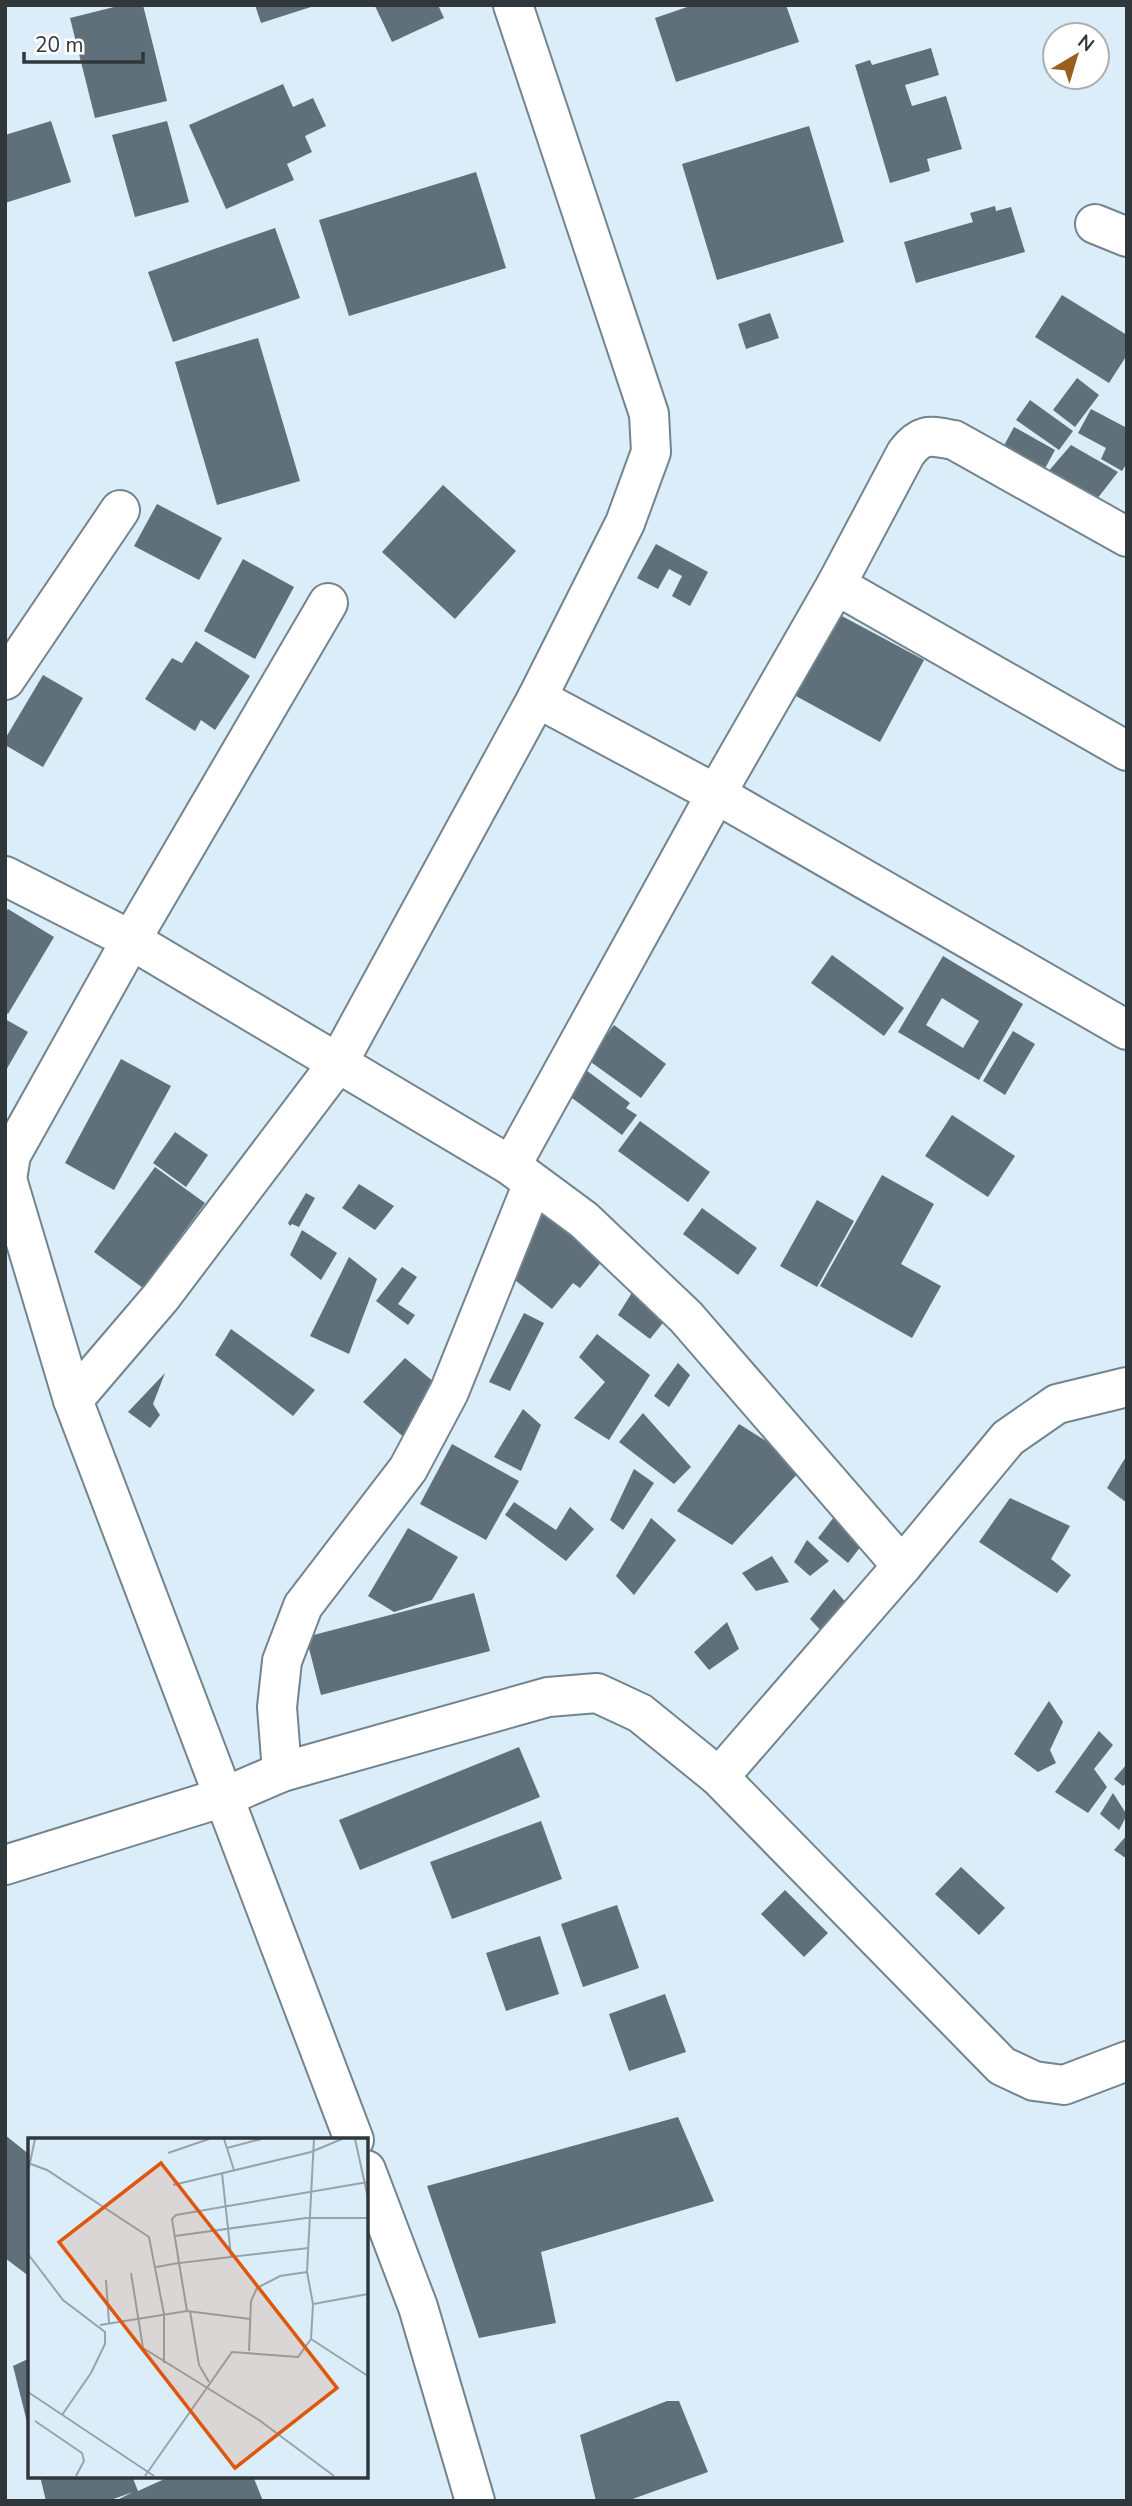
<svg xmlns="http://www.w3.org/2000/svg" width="1132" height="2506" font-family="'Nunito Sans',sans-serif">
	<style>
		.building { fill: #60707a; fill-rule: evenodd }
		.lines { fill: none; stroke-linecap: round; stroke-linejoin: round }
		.minor-casing { stroke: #73848e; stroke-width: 42 }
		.minor { stroke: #fff; stroke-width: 38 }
		.inset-road { fill: none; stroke: #96a4ac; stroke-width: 2 }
		.view { fill: #df570e; fill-opacity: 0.15; stroke: #df570e; stroke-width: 3.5 }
		.inset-edge { fill: none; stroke: #30373b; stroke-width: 3.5 }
	</style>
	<rect width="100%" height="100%" fill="#daedf8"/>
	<!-- building -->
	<g class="building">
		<polygon points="122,5 143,5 167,101 95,118 70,18"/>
		<polygon points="255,5 314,5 314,6 261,23"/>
		<polygon points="377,5 438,5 444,18 392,42 375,6"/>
		<polygon points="693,5 786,5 799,42 676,82 655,18"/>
		<polygon points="931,48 939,75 905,85 912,106 946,96 962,149 927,159 930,171 890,183 855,65 870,60 872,65"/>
		<polygon points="283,84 293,107 313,98 326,126 305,136 312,152 287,164 294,180 226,209 189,125"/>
		<polygon points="51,121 71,182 5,203 5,135"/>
		<polygon points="167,121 189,202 135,217 112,135"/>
		<polygon points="809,126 844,242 717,280 682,164"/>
		<polygon points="476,172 506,268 349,316 319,220"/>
		<polygon points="995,206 996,211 1011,207 1025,252 916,283 904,242 973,222 970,213"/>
		<polygon points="275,228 300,298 173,342 148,272"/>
		<polygon points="1062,295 1127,335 1127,355 1109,383 1035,337"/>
		<polygon points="770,313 779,338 746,349 738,324"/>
		<polygon points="258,338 300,481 217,505 175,362"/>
		<polygon points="1077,378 1099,395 1075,427 1053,410"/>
		<polygon points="1030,400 1073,431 1059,450 1016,420"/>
		<polygon points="1091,409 1127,428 1127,463 1122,471 1101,459 1106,448 1078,433"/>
		<polygon points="1014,427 1055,450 1042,474 1001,451"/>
		<polygon points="1071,445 1118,472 1097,499 1047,473"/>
		<polygon points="443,485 516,551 455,619 382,552"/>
		<polygon points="157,504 222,538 199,580 134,546"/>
		<polygon points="656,544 708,572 690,606 672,596 682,576 669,569 658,589 637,578"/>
		<polygon points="243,559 294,587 255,659 204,631"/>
		<polygon points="840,615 924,660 880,742 796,696"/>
		<polygon points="196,641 250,676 215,730 201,720 195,731 145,699 172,658 182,663"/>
		<polygon points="43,675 83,698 43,767 5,745 5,739"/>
		<polygon points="8,909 54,937 8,1014 5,1012 5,913"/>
		<polygon points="832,955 904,1008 884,1036 811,983"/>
		<path d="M943,956L1023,1004L979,1080L898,1032ZM942,998L979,1021L963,1048L926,1025Z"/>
		<polygon points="5,1019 28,1032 5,1072"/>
		<polygon points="614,1025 666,1064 641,1098 588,1060"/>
		<polygon points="1013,1031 1035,1044 1005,1095 983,1081"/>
		<polygon points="121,1059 171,1086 114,1190 65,1163"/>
		<polygon points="586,1070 630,1103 626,1108 637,1115 622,1135 568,1095"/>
		<polygon points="952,1115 1015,1156 988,1197 925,1156"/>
		<polygon points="640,1121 710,1172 688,1202 618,1151"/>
		<polygon points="175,1132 208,1155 186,1187 153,1163"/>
		<polygon points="155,1167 205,1203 143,1288 94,1252"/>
		<polygon points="882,1175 934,1204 901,1264 941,1286 912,1338 820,1286"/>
		<polygon points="359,1184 394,1206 375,1230 342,1208"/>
		<polygon points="306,1193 315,1198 299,1227 292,1224 290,1226 288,1223"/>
		<polygon points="817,1200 854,1221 817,1287 780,1266"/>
		<polygon points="702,1208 757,1248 738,1275 683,1234"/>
		<polygon points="541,1210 603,1260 580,1288 573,1283 552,1309 511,1277 524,1261 509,1250"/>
		<polygon points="302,1230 337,1253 321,1280 290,1255"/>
		<polygon points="349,1257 377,1279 349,1354 310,1336"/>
		<polygon points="402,1267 417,1277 398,1304 415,1315 408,1325 376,1301"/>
		<polygon points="638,1283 670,1314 650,1339 618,1315"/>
		<polygon points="524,1313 544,1323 510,1391 489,1382"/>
		<polygon points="231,1329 315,1390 293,1416 215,1355"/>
		<polygon points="597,1334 650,1375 609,1440 574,1418 605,1382 579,1357"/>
		<polygon points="405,1358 446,1392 407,1440 363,1402"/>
		<polygon points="678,1363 690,1375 669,1407 654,1396"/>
		<polygon points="165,1373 153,1404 160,1415 150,1428 128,1412"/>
		<polygon points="523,1409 541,1425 521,1471 494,1457"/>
		<polygon points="643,1413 691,1467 674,1484 619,1442"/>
		<polygon points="739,1424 766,1441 800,1471 732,1545 677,1511"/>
		<polygon points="452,1444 519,1481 486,1540 420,1504"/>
		<polygon points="1127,1455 1127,1503 1107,1488"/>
		<polygon points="634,1469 654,1483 623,1530 610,1520"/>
		<polygon points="1010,1498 1070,1526 1051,1559 1071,1575 1057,1593 979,1542"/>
		<polygon points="514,1502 556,1530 570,1507 594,1529 566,1561 505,1515"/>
		<polygon points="837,1513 865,1541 848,1563 818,1538"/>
		<polygon points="651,1518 676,1540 634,1595 616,1576"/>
		<polygon points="408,1528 458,1557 432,1600 394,1612 368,1596"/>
		<polygon points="807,1540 829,1561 810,1576 794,1562"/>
		<polygon points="772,1556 789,1582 756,1591 742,1573"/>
		<polygon points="834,1589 850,1607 826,1636 810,1619"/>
		<polygon points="474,1593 490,1651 321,1695 306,1637"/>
		<polygon points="727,1622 739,1649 709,1670 694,1652"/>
		<polygon points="1049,1701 1063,1722 1050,1750 1056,1763 1038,1772 1014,1754"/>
		<polygon points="1099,1731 1113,1745 1094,1769 1107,1787 1088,1813 1055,1792"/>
		<polygon points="519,1747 540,1797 360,1870 339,1820"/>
		<polygon points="1127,1764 1127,1783 1123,1786 1114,1779"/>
		<polygon points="1113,1793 1127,1815 1119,1830 1100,1814"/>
		<polygon points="541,1821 562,1879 452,1919 430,1862"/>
		<polygon points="1127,1835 1127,1859 1114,1850"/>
		<polygon points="961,1867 1005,1908 979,1935 935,1894"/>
		<polygon points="785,1890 828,1933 804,1957 761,1914"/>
		<polygon points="617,1905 639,1968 583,1987 561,1924"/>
		<polygon points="540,1936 559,1994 506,2011 486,1953"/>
		<polygon points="665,1994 686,2052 629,2071 609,2014"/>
		<polygon points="678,2117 714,2201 541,2252 556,2323 479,2338 427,2186"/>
		<polygon points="5,2135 30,2155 30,2277 5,2258"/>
		<polygon points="30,2358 30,2430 29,2430 13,2366"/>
		<polygon points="667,2401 679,2401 708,2472 627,2501 596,2501 580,2435"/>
		<polygon points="40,2476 132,2476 138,2491 171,2476 253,2476 263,2501 115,2501 133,2492 108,2501 46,2501"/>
	</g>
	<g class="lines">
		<defs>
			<g id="minor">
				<polyline points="1095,224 1127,237"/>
				<polyline points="836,585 1127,751"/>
				<polyline points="328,603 131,940 11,1155 7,1179 73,1400 354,2140"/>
				<polyline points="5,680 120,510"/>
				<path d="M537,698L716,794L836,585L906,453C922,432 930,436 954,440L1127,537"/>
				<polyline points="5,876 131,940 511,1166 584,1220 686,1317 902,1566"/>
				<polyline points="511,1166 716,794 1127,1030"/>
				<polyline points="73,1400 161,1297 338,1063 537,698 625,523 651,452 649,414 513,5"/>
				<polyline points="282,1772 277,1707 282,1661 303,1606 408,1469 449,1392 533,1183"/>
				<polyline points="719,1777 902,1566 1008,1438 1057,1404 1127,1387"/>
				<polyline points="5,1865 224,1797 282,1772 548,1697 597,1693 640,1713 719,1777 1002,2066 1034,2081 1064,2085 1127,2061"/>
				<polyline points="366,2170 418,2307 475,2501"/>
			</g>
		</defs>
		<!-- minor casing -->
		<use href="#minor" class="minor-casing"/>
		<!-- minor -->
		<use href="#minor" class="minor"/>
	</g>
	<!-- overview -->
	<g transform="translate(28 2138)">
		<rect width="340" height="340" fill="#daedf8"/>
		<path class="inset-road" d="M196,1L206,32M327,1L340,60M199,10L233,1M140,15L181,1M0,25L19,32L121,99L136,176V225M0,34L7,1M194,35L203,118M145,47L283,14L314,1M147,98L278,80H340M0,116L35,162L77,194V206L63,235L34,277M128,129L151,125L144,81L148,77L340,44M103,135L115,210L231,282L306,338M78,142L81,185M285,166L279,134L286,1M159,173L151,125L281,110M162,173L171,227L181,244M72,187L159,173L222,181M283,201L340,238M221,213L223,163L229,150L252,138L279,134M0,254L126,338M7,283L54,315L56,323L48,338M117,338L204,214L270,219L283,201L285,166L340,156"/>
		<path class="view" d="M133,25L309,250L207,330L31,104Z"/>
		<rect width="340" height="340" class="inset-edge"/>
	</g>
	<!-- border -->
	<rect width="1132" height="2506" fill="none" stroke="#30373b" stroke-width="14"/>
	<!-- north arrow -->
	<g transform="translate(1076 56) rotate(38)"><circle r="33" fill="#ffffff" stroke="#acafb1" stroke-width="2"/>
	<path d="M0-5L12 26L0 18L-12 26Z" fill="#995f1d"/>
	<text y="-10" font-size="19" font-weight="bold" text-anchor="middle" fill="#30373b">N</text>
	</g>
	<!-- scale -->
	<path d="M24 52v10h119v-10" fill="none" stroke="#30373b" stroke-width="3.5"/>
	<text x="35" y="52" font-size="21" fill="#30373b" stroke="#ffffff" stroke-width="5" paint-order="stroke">20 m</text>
</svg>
